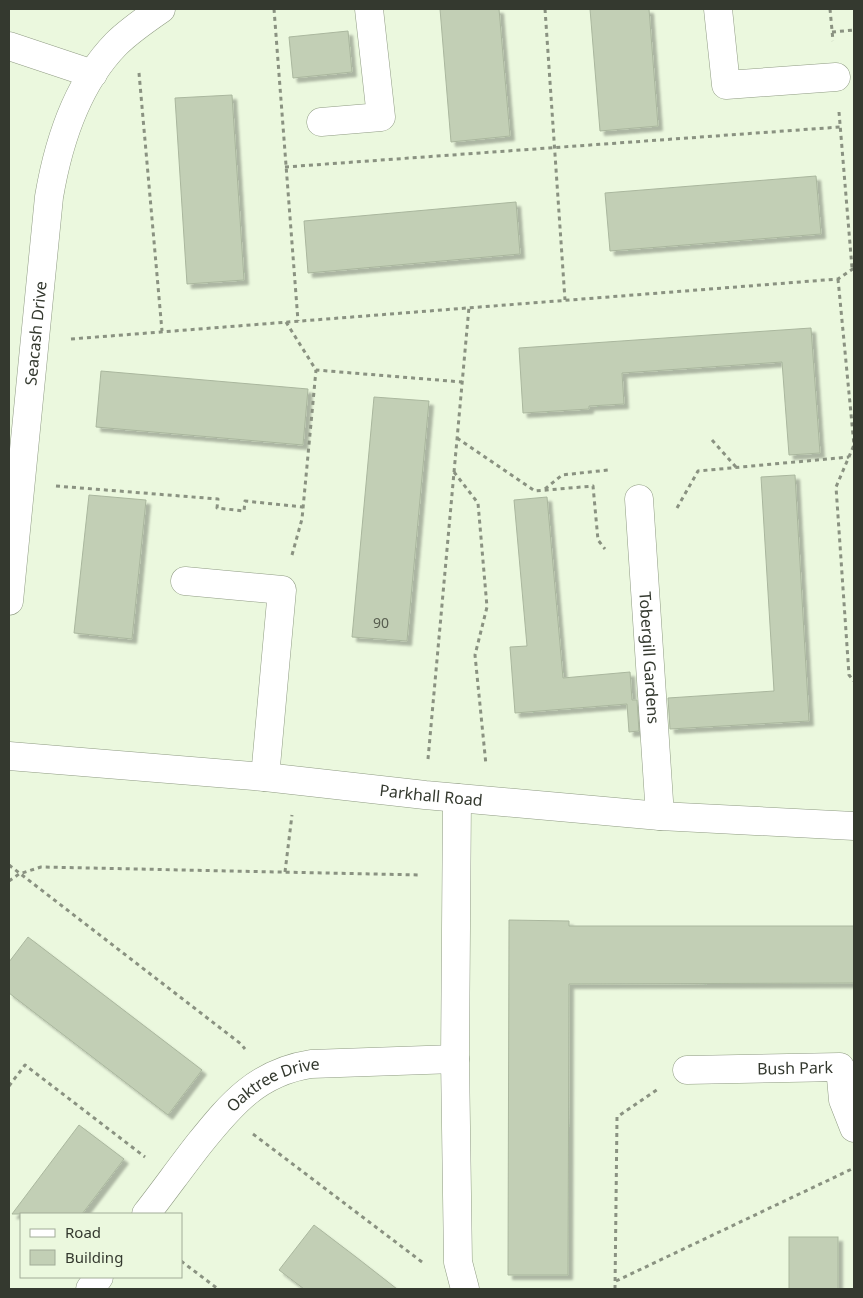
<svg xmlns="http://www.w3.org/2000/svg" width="863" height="1298" font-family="'Noto Sans',sans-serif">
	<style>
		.building { fill: #c2cfb5; stroke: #aab79e; filter: url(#shadow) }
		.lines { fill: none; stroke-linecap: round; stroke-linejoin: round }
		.minor-casing { stroke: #8f9b83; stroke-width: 29 }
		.path { stroke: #8a9281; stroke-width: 3; stroke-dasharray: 4 4; stroke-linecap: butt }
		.minor { stroke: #fff; stroke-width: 28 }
		.labels { text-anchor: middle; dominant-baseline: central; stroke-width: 4; stroke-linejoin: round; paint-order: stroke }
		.number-label { font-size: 14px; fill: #585e50 }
		.street-label { font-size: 16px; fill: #34392f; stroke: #ebf8de }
	</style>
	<defs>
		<filter id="shadow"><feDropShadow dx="4.5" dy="4.5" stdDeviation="1" flood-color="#0004"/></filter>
	</defs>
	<rect width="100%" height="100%" fill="#ebf8de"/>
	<!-- building -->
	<g class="building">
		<polygon points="440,9 499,9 510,136 451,142"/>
		<polygon points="590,9 649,9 658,126 600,131"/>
		<polygon points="348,31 352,72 293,78 289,37"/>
		<polygon points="232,95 244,280 187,284 175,98"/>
		<polygon points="816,176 821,234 610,251 605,193"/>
		<polygon points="516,202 520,254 308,273 304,221"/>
		<polygon points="811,328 820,453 789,455 782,362 622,373 624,404 589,406 589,409 523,413 519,348"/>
		<polygon points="101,371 308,389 303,445 96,427"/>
		<polygon points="374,397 429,401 407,641 352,637"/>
		<polygon points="795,475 809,721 670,729 668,698 774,691 761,477"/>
		<polygon points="89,495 146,500 132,639 74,633"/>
		<polygon points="547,497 563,678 630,672 632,700 637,700 639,731 629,732 627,704 515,713 510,647 527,646 514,500"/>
		<polygon points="509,920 569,921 569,926 854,926 854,983 569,984 568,1275 508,1275"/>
		<polygon points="28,937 202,1070 168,1115 9,993 9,962"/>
		<polygon points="79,1125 124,1159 82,1214 12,1214"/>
		<polygon points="314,1225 356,1257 397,1289 304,1289 279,1270"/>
		<rect x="789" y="1237" width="49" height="52"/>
	</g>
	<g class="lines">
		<defs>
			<g id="minor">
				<polyline points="718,9 726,85 836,77"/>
				<polyline points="9,46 93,74"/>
				<polyline points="321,122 381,117 369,9"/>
				<path id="s1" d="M639,499L660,816"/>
				<polyline points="185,581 282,590 265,777"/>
				<path id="s2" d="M9,601L49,197C58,144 77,84 116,44C129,31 145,20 161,9"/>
				<path id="s3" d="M9,756L265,777L425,795L660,816L854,826"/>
				<polyline points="455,1059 458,1262 465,1289"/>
				<path id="s4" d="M687,1070L840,1067L843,1100L854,1128"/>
				<path id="s5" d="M146,1214C164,1191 181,1167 199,1144C231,1104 258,1072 311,1064L455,1059L457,798"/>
				<polyline points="90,1289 99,1277"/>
			</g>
		</defs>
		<!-- minor casing -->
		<use href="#minor" class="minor-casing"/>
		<!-- path -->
		<g class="path">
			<polyline points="274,9 298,321"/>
			<polyline points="545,9 565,300"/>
			<polyline points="830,9 833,41"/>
			<polyline points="832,32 854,30"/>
			<polyline points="139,73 162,331"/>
			<polyline points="839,112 852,268"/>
			<polyline points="285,167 840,127"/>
			<polyline points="838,279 854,445 836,487 849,675 854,681"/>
			<polyline points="286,322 316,370 462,382"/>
			<polyline points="71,339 838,279 854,268"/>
			<polyline points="457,438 535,491 593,486 598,540 605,549"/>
			<polyline points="712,440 736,467"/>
			<polyline points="454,472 478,503 487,607 475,655 486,765"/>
			<polyline points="56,486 218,499 217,508 244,511 245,501 303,507"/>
			<polyline points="545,489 562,475 608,470"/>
			<polyline points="677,508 698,471 849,457"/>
			<polyline points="292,555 302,519 316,370"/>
			<polyline points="428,759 469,307"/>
			<polyline points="9,865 241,1044 245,1049"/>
			<polyline points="285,872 292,815"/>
			<polyline points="9,881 19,874 41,867 421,875"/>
			<polyline points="9,1086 25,1065 145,1157"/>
			<polyline points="253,1134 422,1262"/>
			<polyline points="181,1261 218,1289"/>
			<polyline points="616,1281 854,1168"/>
			<polyline points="615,1289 617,1117 658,1089"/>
		</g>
		<!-- minor -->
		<use href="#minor" class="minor"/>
	</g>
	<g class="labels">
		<!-- number labels -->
		<g class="number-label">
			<text x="381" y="622">90</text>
		</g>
		<!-- street labels -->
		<g class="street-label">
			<text stroke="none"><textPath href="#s2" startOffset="269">Seacash Drive</textPath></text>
			<text stroke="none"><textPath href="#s1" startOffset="159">Tobergill Gardens</textPath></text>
			<text stroke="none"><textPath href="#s3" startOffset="424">Parkhall Road</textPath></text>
			<text stroke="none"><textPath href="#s4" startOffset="108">Bush Park</textPath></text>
			<text stroke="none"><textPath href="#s5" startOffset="186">Oaktree Drive</textPath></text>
		</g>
	</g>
	<!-- border -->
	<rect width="863" height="1298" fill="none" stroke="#34392f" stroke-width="20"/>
	<!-- legend -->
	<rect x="20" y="1213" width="162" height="65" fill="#ebf8de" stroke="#a2ac98"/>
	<rect x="30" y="1229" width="25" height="8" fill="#ffffff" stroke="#a2ac98"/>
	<text x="65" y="1238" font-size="15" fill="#34392f">Road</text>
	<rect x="30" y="1250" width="25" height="15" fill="#c2cfb5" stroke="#a2ac98"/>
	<text x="65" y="1263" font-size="15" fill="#34392f">Building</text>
</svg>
